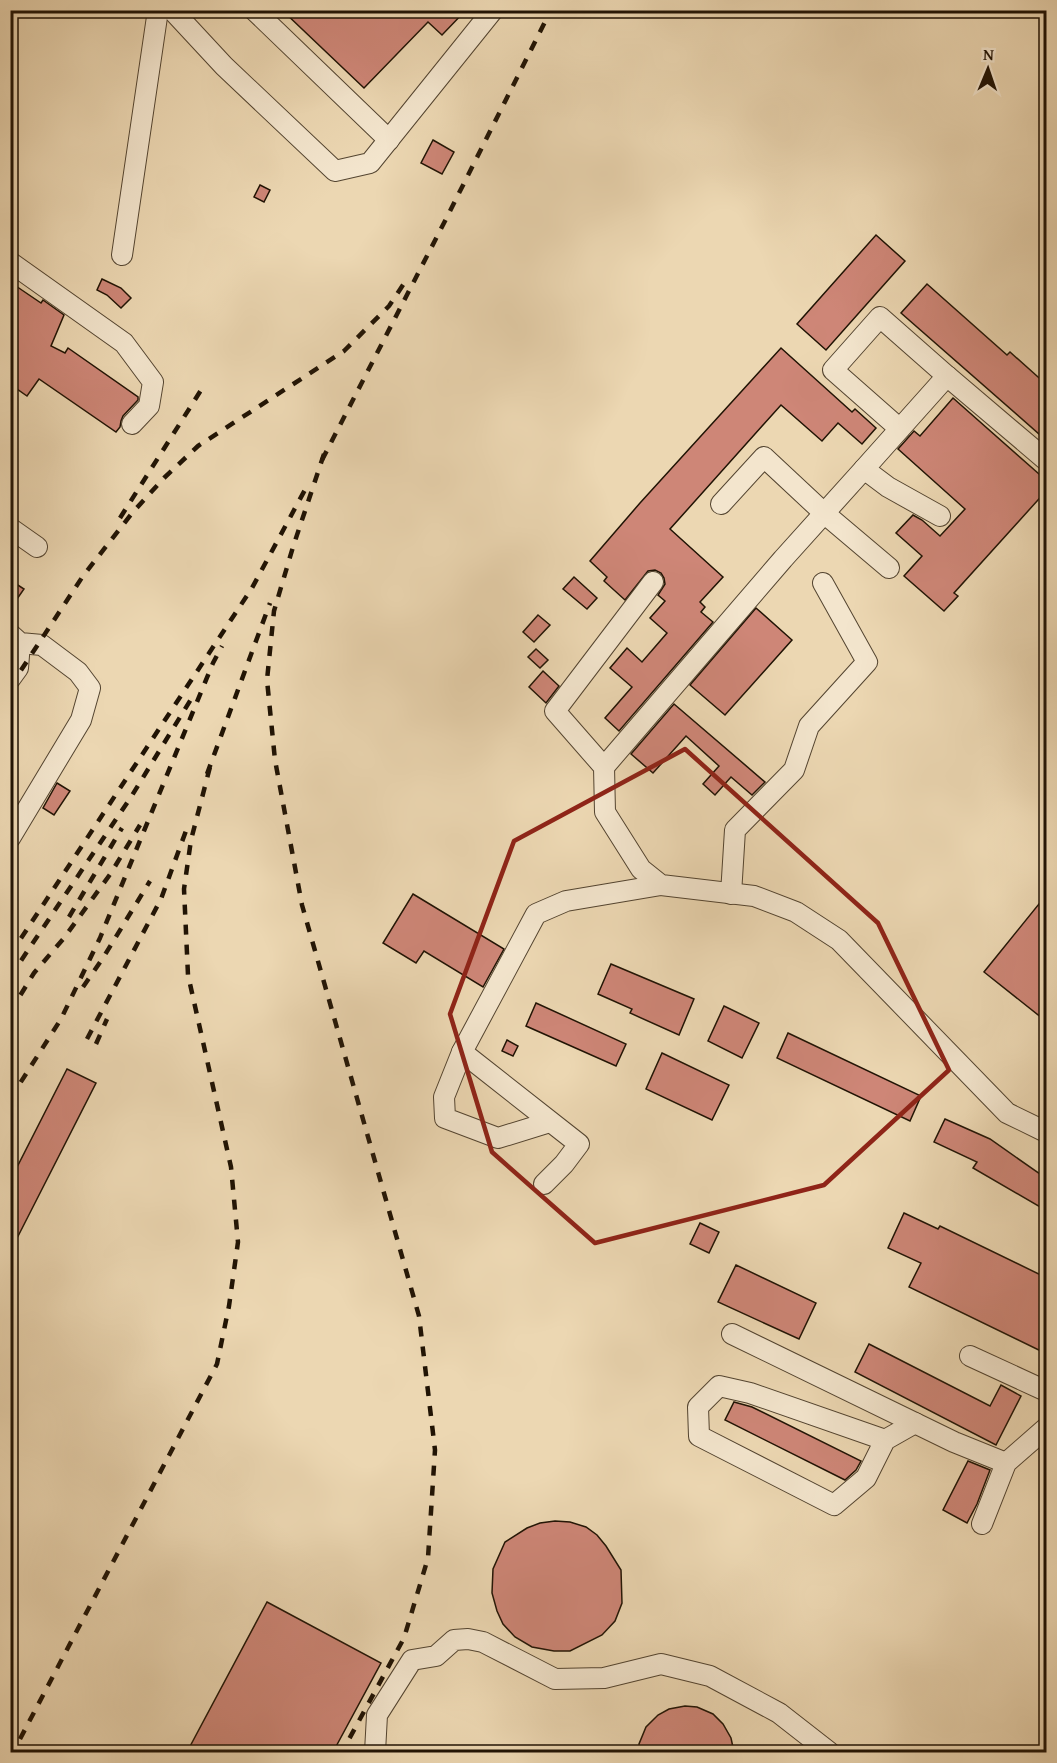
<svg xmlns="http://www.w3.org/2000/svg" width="1057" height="1763" font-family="'Gentium Book Plus',serif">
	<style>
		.building { fill: #ce8677; stroke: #201304; stroke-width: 1.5 }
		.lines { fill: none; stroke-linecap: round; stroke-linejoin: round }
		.minor-casing { stroke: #534430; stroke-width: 22 }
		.minor { stroke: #f3e5cd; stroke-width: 20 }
		.rail { stroke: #201304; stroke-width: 4.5; stroke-dasharray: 10 10; stroke-linecap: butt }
		.marked { fill: none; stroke: #8f2418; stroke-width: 4.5; stroke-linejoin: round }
	</style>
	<rect width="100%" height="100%" fill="#ecd7b2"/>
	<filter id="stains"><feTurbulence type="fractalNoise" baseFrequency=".00333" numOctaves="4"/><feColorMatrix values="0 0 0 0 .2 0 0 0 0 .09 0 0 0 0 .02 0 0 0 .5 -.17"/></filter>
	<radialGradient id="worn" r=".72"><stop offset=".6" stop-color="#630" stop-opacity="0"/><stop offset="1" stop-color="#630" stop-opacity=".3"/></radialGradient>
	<!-- building -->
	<g class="building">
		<polygon points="282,10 466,10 442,35 428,22 364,88"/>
		<polygon points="433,140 454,152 442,174 421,163"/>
		<polygon points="260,185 270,190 264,202 254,197"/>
		<polygon points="876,235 905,261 826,350 797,324"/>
		<polygon points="102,279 121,288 131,298 121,308 107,295 97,290"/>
		<polygon points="10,282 41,303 43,300 64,315 51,346 65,353 68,348 138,397 138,400 123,416 121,421 120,427 116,432 39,379 27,396 10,384"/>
		<polygon points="927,284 1007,355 1010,352 1047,385 1047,441 901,313"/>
		<polygon points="781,348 852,412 855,409 876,428 862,444 838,423 822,441 781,405 670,529 723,577 700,602 705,607 701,612 713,622 619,731 605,718 632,687 610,668 627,648 642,662 667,633 650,618 665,601 658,595 665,584 664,578 661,573 655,570 648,571 625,600 604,581 607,577 590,561 640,503"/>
		<polygon points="953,398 1047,481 1047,490 954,593 958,596 944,611 904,576 922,556 896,533 913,515 922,520 940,536 965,509 898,449 914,431 920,436"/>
		<polygon points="574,577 597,598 587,609 563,589"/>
		<polygon points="10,580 24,589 10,609"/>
		<polygon points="756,608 792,640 725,715 690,685"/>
		<polygon points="538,615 550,625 534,642 523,632"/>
		<polygon points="536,649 548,660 540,668 528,657"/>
		<polygon points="543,671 559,686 546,703 529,687"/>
		<polygon points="674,704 765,782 752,795 731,777 715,795 703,784 719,766 686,736 653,773 631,754"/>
		<polygon points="57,783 70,791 54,815 43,808"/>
		<polygon points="413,894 504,949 483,987 424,951 416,963 383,943"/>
		<polygon points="1047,894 1047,1022 984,972"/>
		<polygon points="611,964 694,999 679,1035 630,1013 632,1009 598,994"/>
		<polygon points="536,1003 626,1044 616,1066 526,1026"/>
		<polygon points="724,1006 759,1023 742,1058 708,1041"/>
		<polygon points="788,1033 921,1096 910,1121 777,1058"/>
		<polygon points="507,1040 518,1046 513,1056 502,1051"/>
		<polygon points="662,1053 729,1085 712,1120 646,1089"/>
		<polygon points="67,1069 96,1083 10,1252 10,1181"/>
		<polygon points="945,1119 990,1139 1047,1179 1047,1211 973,1168 977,1162 934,1142"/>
		<polygon points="904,1213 938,1229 940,1226 1047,1278 1047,1354 909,1287 921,1263 888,1248"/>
		<polygon points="700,1223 719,1232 709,1253 690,1244"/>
		<polygon points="736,1265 816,1303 799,1339 718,1302"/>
		<polygon points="869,1344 990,1406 1001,1385 1021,1396 996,1445 855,1372"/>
		<polygon points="734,1402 752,1407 861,1461 856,1470 845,1480 725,1420"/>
		<polygon points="968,1461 990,1470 977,1504 967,1523 943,1510"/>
		<polygon points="555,1521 570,1522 586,1527 597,1535 606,1546 621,1570 622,1603 615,1621 602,1635 570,1651 554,1651 532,1647 515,1637 503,1624 497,1611 492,1593 493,1569 505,1542 527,1528 540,1523"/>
		<polygon points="267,1602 381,1663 333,1752 187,1752"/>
		<polygon points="685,1706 697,1707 713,1714 723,1724 731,1738 734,1752 639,1752 639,1744 646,1727 658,1715 669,1709"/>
	</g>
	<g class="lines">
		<defs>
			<g id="minor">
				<polyline points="172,10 224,66 335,171 370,163 493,10"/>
				<polyline points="254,10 389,140"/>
				<polyline points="122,255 158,10"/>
				<polyline points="10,262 124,343 153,382 149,406 132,424"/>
				<polyline points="947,376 1046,460"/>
				<polyline points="864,469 947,376 880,317 833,370 900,429"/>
				<polyline points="721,504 764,457 824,513 889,568"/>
				<polyline points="10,528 37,547"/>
				<polyline points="653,582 555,711 604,767 605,812 641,869 661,885 754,896 796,912 839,940 1007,1113 1046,1132"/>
				<polyline points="10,634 20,643 42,645 78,672 90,688 81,720 10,838"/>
				<polyline points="10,679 18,668 20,643"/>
				<polyline points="604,767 783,559 864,469 888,487 940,516"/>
				<polyline points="731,894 735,830 794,770 809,726 867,662 823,583"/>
				<polyline points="462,1052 579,1144 564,1164 544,1184"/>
				<polyline points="550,1122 498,1138 445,1118 444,1097 462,1052 536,914 566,901 661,885"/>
				<polyline points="732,1334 954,1442 1006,1463"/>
				<polyline points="970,1356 1046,1391"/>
				<polyline points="885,1440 750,1393 719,1386 698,1407 699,1436 834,1505 866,1478 885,1440 915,1423"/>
				<polyline points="982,1524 1006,1463 1046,1428"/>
				<polyline points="375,1752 377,1715 412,1660 436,1656 454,1640 468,1639 483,1642 555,1679 604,1678 661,1664 710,1676 779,1713 829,1752"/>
			</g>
		</defs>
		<!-- minor casing -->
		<use href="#minor" class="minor-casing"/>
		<!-- minor -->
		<use href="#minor" class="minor"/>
		<!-- rail -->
		<g class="rail">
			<polyline points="324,454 293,547 274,611 267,680 275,760 302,905 419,1316 435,1450 428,1558 404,1638 342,1752"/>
			<polyline points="322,460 445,221 551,10"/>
			<polyline points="120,518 203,387"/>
			<polyline points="10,687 83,576 133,512 164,478 198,446 344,351 389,306 407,279"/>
			<polyline points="207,774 270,603"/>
			<polyline points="69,917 122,828"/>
			<polyline points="10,955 252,588 307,486"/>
			<polyline points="10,977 131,797 193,696"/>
			<polyline points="83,987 103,958 150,881"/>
			<polyline points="10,1012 34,973 64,938 111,873 140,825"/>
			<polyline points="87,1039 161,899 187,828"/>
			<polyline points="96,1044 107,1019"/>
			<polyline points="10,1099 61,1019 100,938 213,663 222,646"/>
			<polyline points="20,1739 217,1364 229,1306 238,1242 231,1167 188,975 184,889 191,840 210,767"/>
		</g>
	</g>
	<!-- marked area -->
	<path class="marked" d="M685,749L878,923L949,1070L824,1185L595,1243L492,1152L450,1014L514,841Z"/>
	<!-- margin -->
	<rect width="1057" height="1763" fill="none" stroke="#ecd7b2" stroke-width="36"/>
	<rect x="12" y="12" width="1033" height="1739" fill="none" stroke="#201304" stroke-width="3"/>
	<rect x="18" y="18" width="1021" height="1727" fill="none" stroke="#201304" stroke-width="1.5"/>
	<!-- north arrow -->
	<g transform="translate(988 69) rotate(2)" stroke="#f3e5cd" stroke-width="4.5" paint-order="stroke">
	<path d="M0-4.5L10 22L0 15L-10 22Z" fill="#201304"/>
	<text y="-9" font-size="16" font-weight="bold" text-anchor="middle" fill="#201304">N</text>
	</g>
	<rect width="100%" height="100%" filter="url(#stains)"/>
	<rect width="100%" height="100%" fill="url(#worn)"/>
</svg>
